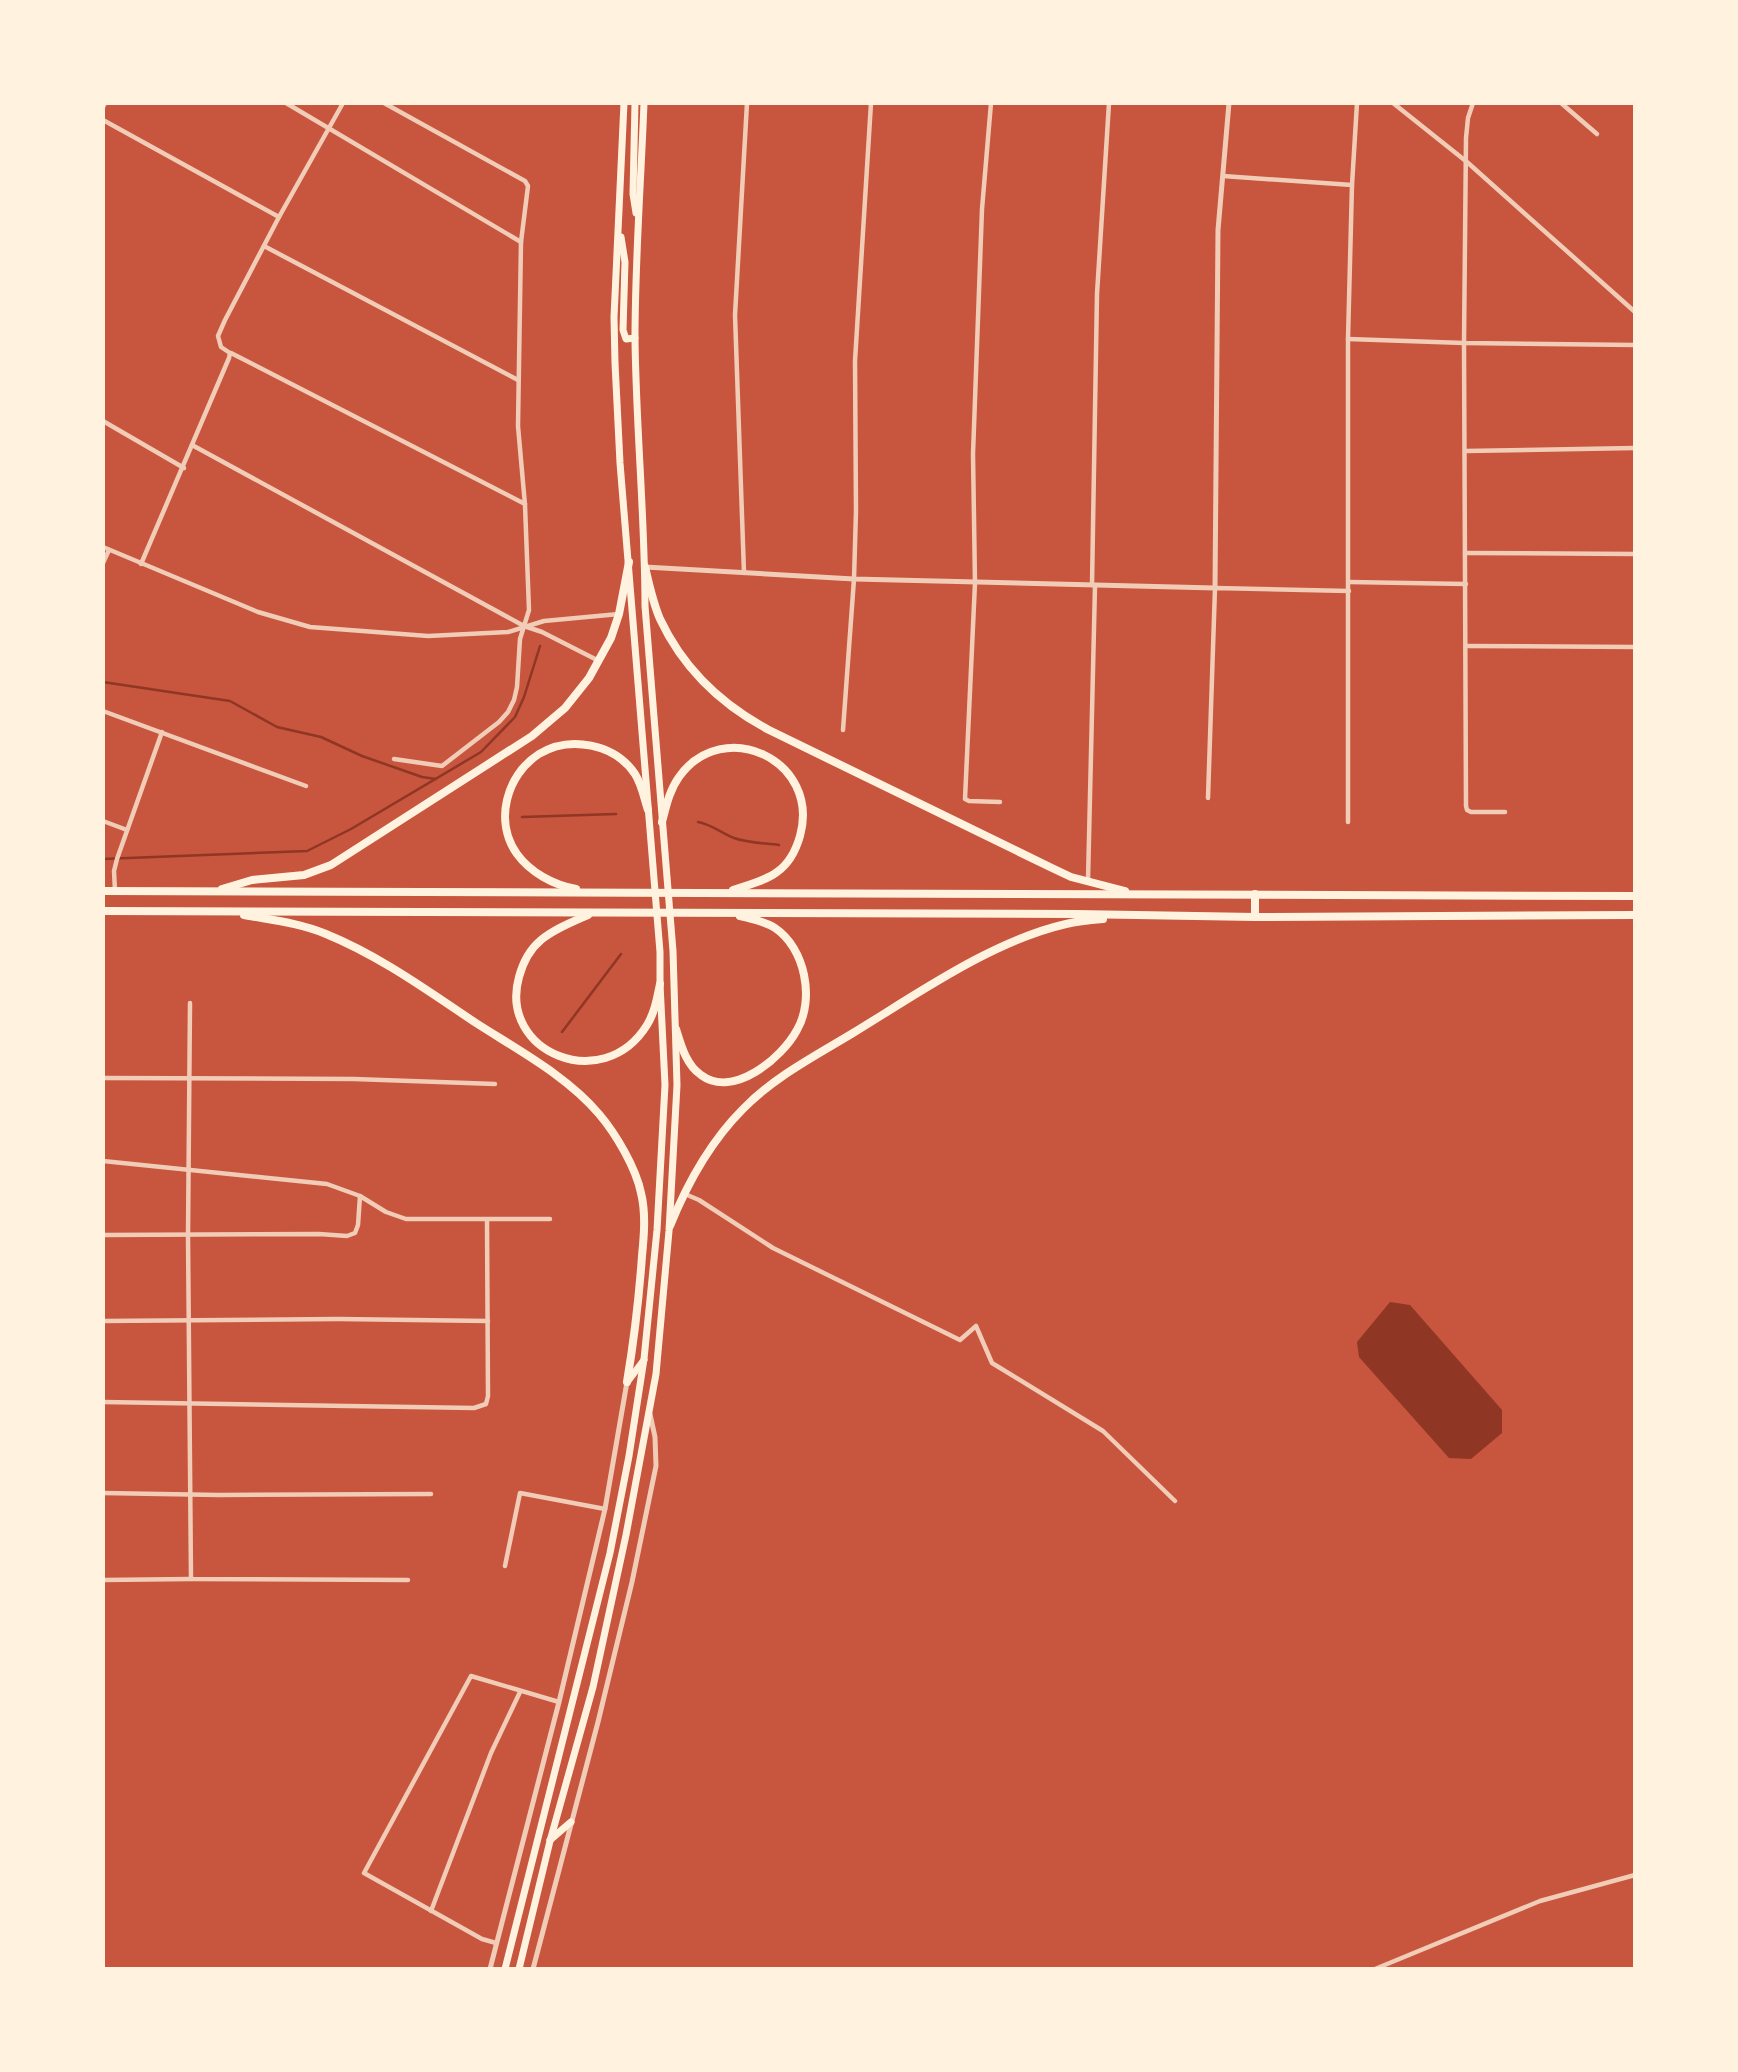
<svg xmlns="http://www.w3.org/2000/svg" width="1738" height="2072" font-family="Rubik,sans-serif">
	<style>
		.water { fill: #8f3625 }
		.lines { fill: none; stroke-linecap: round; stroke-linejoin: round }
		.stream { stroke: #8f3625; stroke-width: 2.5 }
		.minor { stroke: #f1ccb7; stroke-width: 4.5 }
		.tertiary { stroke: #f1ccb7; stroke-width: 5 }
		.primary { stroke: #fff3e0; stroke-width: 7 }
		.trunk { stroke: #fff3e0; stroke-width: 8 }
	</style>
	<rect width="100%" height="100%" fill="#c8553d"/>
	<!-- water -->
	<polygon class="water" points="1390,1302 1410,1305 1502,1410 1502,1433 1471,1459 1449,1458 1359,1357 1357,1342"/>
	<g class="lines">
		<!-- stream -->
		<g class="stream">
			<polyline points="103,682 230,701 277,727 321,737 362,756 422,777 436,779"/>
			<polyline points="522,817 616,814"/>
			<path d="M698,822C711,824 721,833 734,838C748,843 764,843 779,845"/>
			<polyline points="103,859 307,851 351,829 481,752 515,717 524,697 540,646"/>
			<polyline points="562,1032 621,954"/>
		</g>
		<!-- minor -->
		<g class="minor">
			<polyline points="286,103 521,242"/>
			<polyline points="384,103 525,181 528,186 521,242 518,426 525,505 529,610 520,639 517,687 514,700 508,712 499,722 442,766 394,759"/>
			<polyline points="991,103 982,209 973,454 975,583 965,799 969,801 1000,802"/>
			<polyline points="1393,103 1467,162 1635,312"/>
			<polyline points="1473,103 1468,118 1466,138 1464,343 1466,806 1467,810 1471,812 1505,812"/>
			<polyline points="1561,103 1597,134"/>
			<polyline points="103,107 105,103"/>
			<polyline points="103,120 279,217"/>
			<polyline points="1223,176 1352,185"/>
			<polyline points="264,246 518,380"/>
			<polyline points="1348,339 1464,343 1635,345"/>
			<polyline points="231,353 525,504"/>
			<polyline points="103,421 184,468"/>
			<polyline points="192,445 524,626 542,632 599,661"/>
			<polyline points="1465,451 1635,448"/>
			<polyline points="103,547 258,612 310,627 428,636 508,632 544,621 619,614"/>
			<polyline points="1465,553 1635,554"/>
			<polyline points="103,563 109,550"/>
			<polyline points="141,564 229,358 230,353 221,347 218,336 225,320 279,217 343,103"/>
			<polyline points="744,573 735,315 747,103"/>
			<polyline points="1349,582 1466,584"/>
			<polyline points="1092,585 1097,294 1109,103"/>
			<polyline points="1466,646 1635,647"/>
			<polyline points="103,711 306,786"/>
			<polyline points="843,730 854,579 856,511 855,361 871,103"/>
			<polyline points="1208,798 1215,588 1349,591"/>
			<polyline points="103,821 127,830"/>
			<polyline points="1348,822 1348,339 1352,185 1357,103"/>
			<polyline points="1088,880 1095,586"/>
			<polyline points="115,891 114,871 117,859 162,732"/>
			<polyline points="190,1003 188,1236 191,1579 408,1580"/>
			<polyline points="103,1078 354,1079 495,1084"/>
			<polyline points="103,1161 327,1184 360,1196 386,1212 406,1219 550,1219"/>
			<polyline points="685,1194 699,1200 773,1248 960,1340 976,1326 992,1363 1103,1431 1175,1501"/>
			<polyline points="103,1235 319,1234 347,1236 355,1233 358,1225 360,1196"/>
			<polyline points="103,1321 339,1319 488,1321"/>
			<polyline points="103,1402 474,1408 486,1404 488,1396 487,1220"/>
			<polyline points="103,1493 219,1495 431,1494"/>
			<polyline points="505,1566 520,1493 605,1509"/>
			<polyline points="103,1580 191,1579"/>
			<polyline points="431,1911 491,1753 520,1692"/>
			<polyline points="496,1943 482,1939 364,1873 471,1676 559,1702"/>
			<polyline points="1375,1969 1540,1901 1635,1875"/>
		</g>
		<!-- tertiary -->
		<g class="tertiary">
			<polyline points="645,567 854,579 1215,588 1218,230 1229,103"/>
			<polyline points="490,1969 559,1702 605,1509 627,1382"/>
			<polyline points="533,1969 598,1722 632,1582 656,1466 655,1437 650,1414"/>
		</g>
		<!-- primary -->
		<g class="primary">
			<polyline points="635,103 633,194 636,213"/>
			<polyline points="621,237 625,262 623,330 626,339 635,338"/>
			<polyline points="628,1381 644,1360"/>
			<polyline points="550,1840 571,1822"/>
			<polyline points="505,1969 610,1553 629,1456 644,1359 657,1230 665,1085 660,984 660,952 620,463 615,363 614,317 624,103"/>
			<path d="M519,1969L550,1841L593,1687L626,1535L656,1374L669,1231L677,1085L673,951L645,606C645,517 636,428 635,339C635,260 641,181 644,103"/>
		</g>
		<!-- trunk -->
		<g class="trunk">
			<path d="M645,567C649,584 653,603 660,619C683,668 722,705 769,730L1052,868L1071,877L1125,891"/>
			<path d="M662,822C666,807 669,791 679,777C723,715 821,760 800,836C796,850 790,863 777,872C765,881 748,885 733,890"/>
			<polyline points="222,889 252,880 304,875 331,865 532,736 565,708 589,678 611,638 619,614 629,562"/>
			<path d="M576,889C553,885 530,872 517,854C494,822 506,775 539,754C570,735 615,744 635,774C642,785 644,798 648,810"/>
			<polyline points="103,891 1635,896"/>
			<polyline points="1255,894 1255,917"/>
			<polyline points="103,911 1076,914 1255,917 1635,915"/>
			<path d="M244,915C271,920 300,923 326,934C380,956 428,991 476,1023C518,1050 567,1076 599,1114C616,1134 636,1168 641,1193C646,1213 644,1236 642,1256C639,1298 634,1340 627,1382"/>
			<path d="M588,915C572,922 554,929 541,940C529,950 523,962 519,977C498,1052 603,1096 647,1025C655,1012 657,998 660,984"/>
			<path d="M676,1029C681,1045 686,1065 701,1075C733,1099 782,1058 797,1030C815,999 805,948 775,928C764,921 752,919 740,916"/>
			<path d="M670,1226C687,1184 711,1141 743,1109C774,1077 815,1056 853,1033C917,994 992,941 1066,924C1078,921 1090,920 1103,919"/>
		</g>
	</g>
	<!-- border -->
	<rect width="1738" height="2072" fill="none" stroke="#fff3e0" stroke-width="210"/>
</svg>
